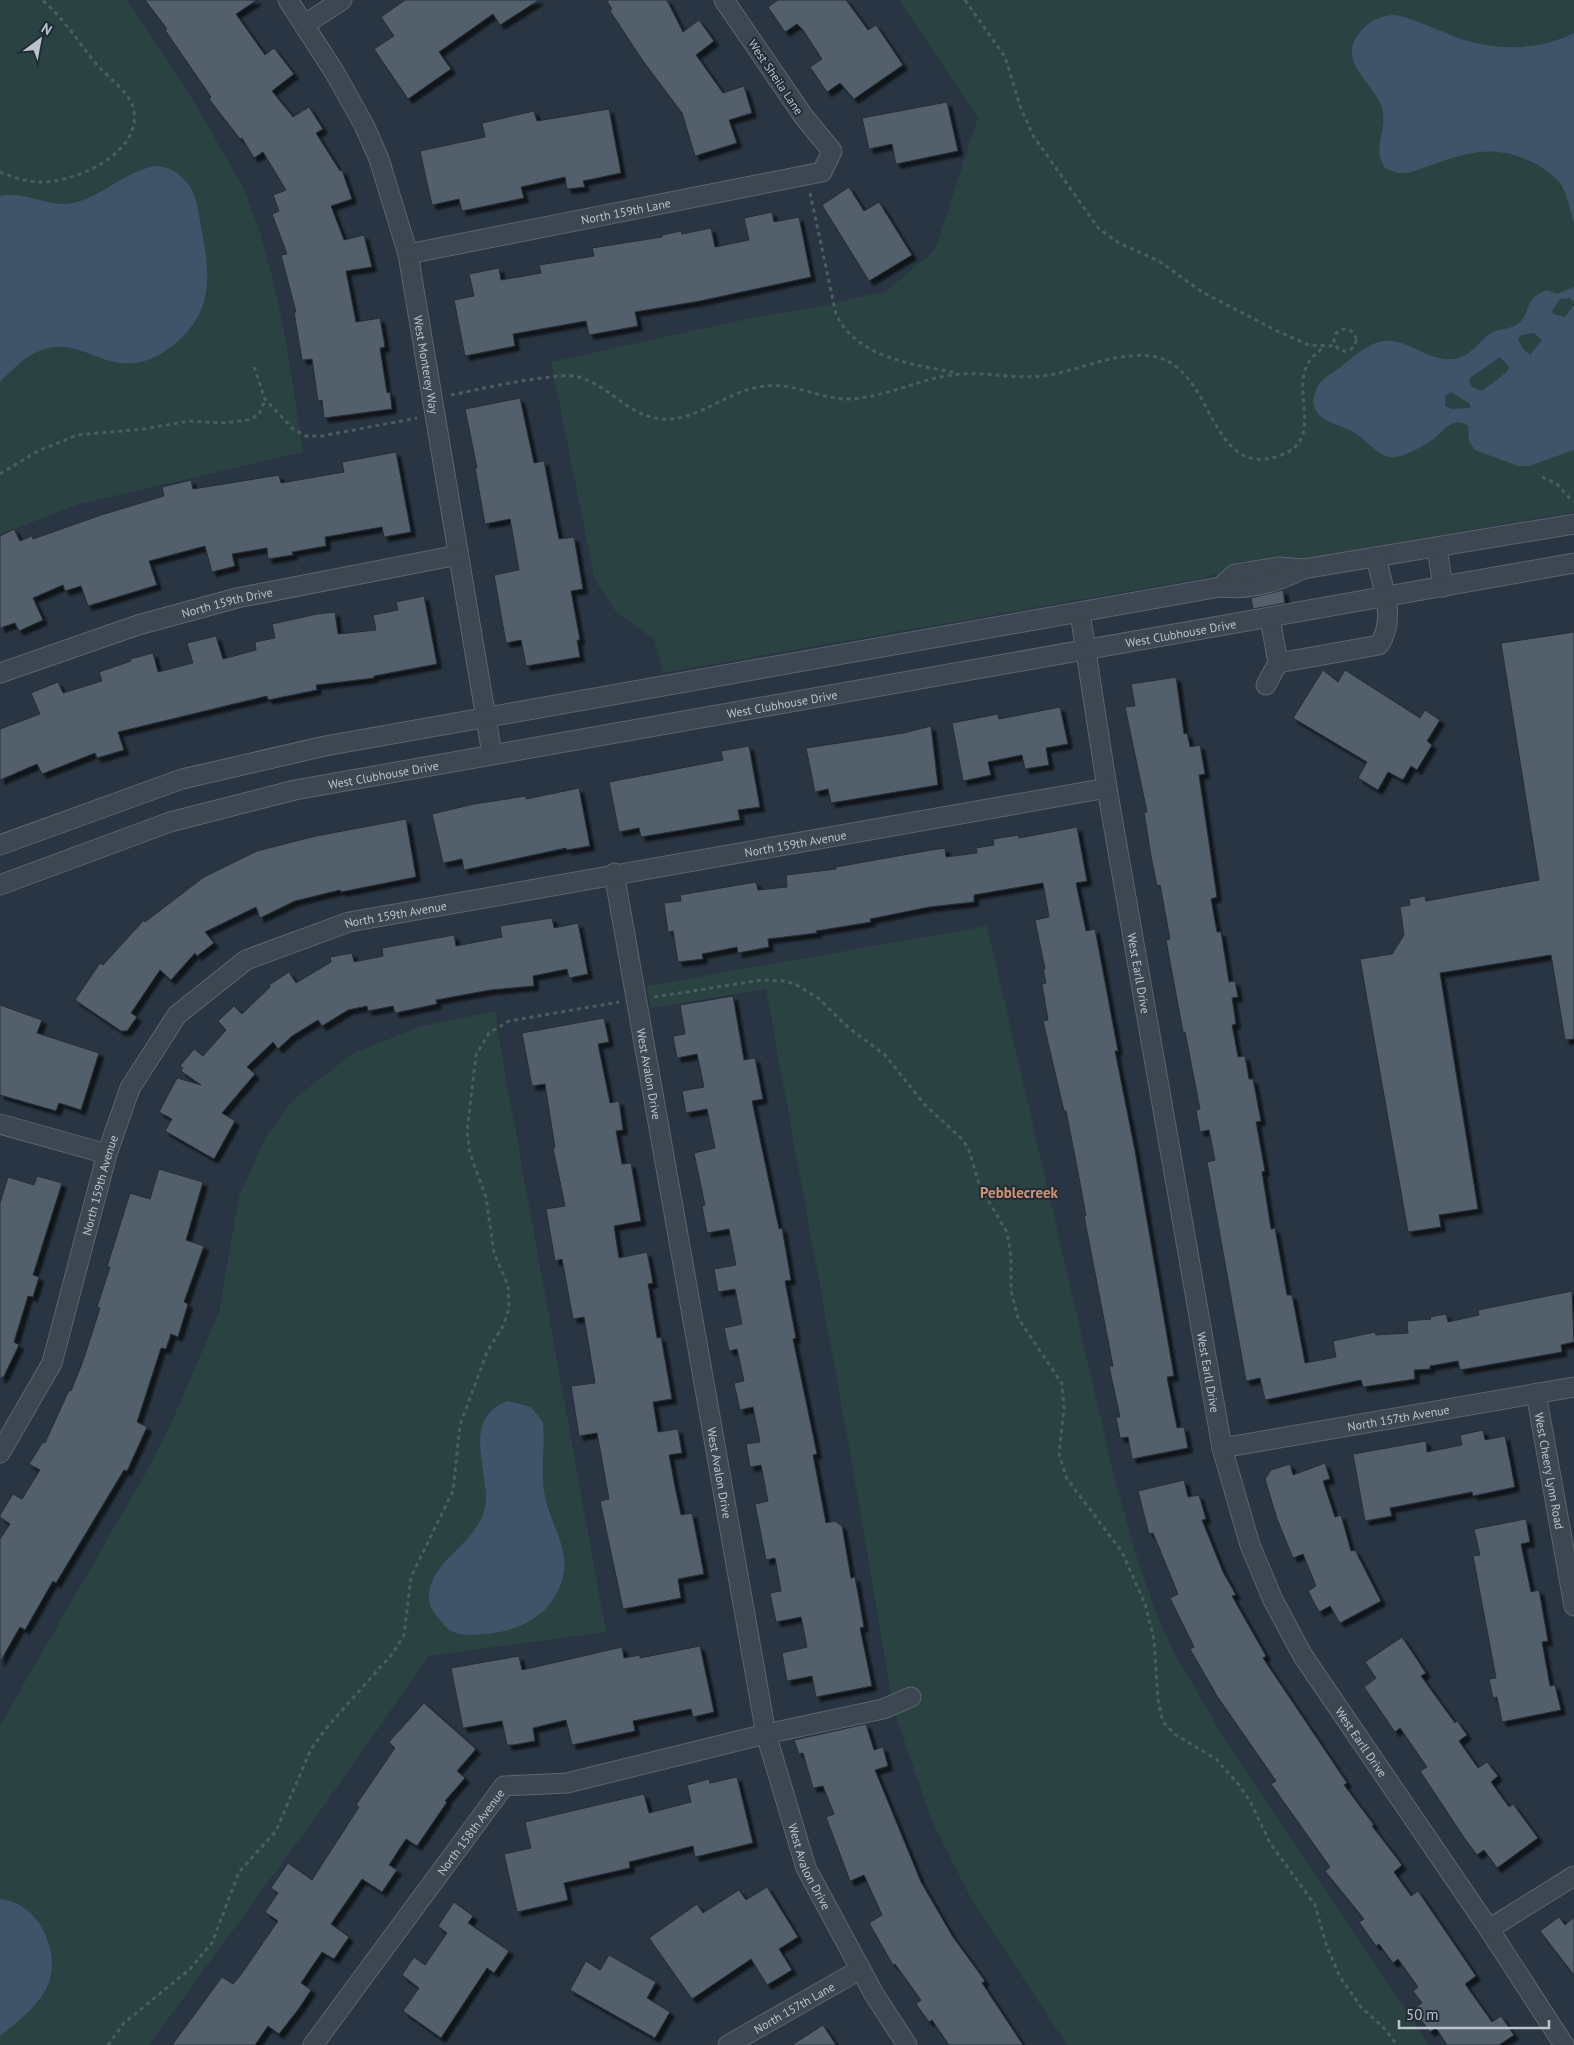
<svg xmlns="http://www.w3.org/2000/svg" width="1574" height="2045" font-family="'PT Sans',sans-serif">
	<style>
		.green { fill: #2b4243 }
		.water { fill: #405469; fill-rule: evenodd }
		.building { fill: #52606c; stroke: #242e39; filter: url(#shadow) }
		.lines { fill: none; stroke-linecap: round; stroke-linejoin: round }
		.minor-casing { stroke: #5b656f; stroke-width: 21 }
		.path { stroke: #495e5f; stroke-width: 3; stroke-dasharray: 4 4; stroke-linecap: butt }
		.minor { stroke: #3d4751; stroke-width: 19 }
		.labels { text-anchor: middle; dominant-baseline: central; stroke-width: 4; stroke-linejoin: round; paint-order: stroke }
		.street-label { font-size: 12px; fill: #bac2cb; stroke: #212c37 }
		.quarter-label { font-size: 15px; font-weight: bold; fill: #d09270; stroke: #212c37 }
	</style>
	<defs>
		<filter id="shadow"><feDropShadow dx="4.5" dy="4.5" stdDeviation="1" flood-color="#0009"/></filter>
	</defs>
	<rect width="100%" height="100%" fill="#293542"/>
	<!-- green -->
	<g class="green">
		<path d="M0,0H127C160,48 192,96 220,147C229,163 241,180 247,197C279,278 290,367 303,452L80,504L0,534Z"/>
		<polygon points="899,0 1574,0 1574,512 1287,562 1243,561 1220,573 1204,578 663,673 654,639 617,613 595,580 551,362 760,316 822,306 886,291 935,250 978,118"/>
		<polygon points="987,926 1113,1472 1135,1552 1154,1607 1172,1649 1227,1743 1429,2045 1067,2045 972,1900 931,1819 893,1707 849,1446 766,989 651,1008 647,986"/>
		<polygon points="496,1011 498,1034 606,1632 429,1656 323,1807 149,2045 0,2045 0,1725 148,1469 170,1426 219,1312 239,1197 265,1138 292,1101 352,1054 422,1026"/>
	</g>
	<!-- water -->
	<g class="water">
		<path d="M1396,15C1419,20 1439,31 1461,39C1492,49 1529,51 1560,39C1565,38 1569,35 1574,33V222C1570,210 1568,197 1562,186C1555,176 1543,167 1532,162C1484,139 1454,159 1408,173H1397L1385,168C1372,148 1386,133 1383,112C1378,83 1332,62 1362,30C1371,20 1382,15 1396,15Z"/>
		<path d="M157,166C180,168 194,186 198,209C207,262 222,308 171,347C157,358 140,365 122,363C96,361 77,342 49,348C29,352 14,368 0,382V196C24,190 48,208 73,203C103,197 125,170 157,166Z"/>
		<path d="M1574,287V302L1569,298L1560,299L1552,311L1553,314L1565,317L1574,305V450L1529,466H1518L1475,450L1469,442L1468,426C1454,416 1445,429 1436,437C1427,444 1401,460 1389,457C1375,453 1367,441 1355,433C1339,423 1306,421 1315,393C1318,384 1323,378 1331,374C1346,364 1362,347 1378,342C1407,334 1429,366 1458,358C1473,354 1479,341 1491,333C1499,328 1511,330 1519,323C1533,310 1522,300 1547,290L1557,294ZM1534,333L1542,340L1530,355L1523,349L1518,339L1521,335ZM1500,357L1509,367L1507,372L1482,391L1472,387L1469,381L1470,378ZM1451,392L1470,404V408L1451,409L1445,406V396Z"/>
		<path d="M508,1401L531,1407L543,1422C546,1451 538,1479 548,1508C555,1531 569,1552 563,1577C553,1615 519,1632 483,1634C472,1635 459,1636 450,1630C444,1626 441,1621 437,1616C432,1611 428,1602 429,1595C431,1556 486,1542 486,1497C485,1462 464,1417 508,1401Z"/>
		<path d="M0,1899C39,1902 64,1955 46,1989C36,2008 17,2022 0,2036Z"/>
	</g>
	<!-- building -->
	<g class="building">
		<polygon points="145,0 257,0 236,14 265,55 274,48 294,74 272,91 293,117 309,107 323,129 316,133 340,171 342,170 352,199 331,206 344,240 364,235 372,267 346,271 356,322 380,318 385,347 380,348 387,393 390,392 392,409 324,418 322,400 318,401 312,359 302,360 294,312 296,312 281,255 287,254 272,214 279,211 273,195 286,190 263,152 254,158 242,138 240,139 209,99 211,97 165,30 167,29"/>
		<polygon points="405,0 539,0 500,25 493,14 439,52 451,69 408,99 374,49 394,36 381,17"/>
		<polygon points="606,0 667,0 683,32 699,20 714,41 696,55 723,93 744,86 752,113 729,120 737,143 695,156 682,113 643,61 610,11 612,9"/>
		<polygon points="778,0 846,0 868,30 876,25 903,65 854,99 840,83 827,92 810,67 822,59 803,30 797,24 785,32 768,7"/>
		<polygon points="947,102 958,151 896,164 892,144 869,149 862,118"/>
		<polygon points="609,109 621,173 583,181 585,187 567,189 565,177 521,187 524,198 462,211 459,199 432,205 420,151 485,137 482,123 534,111 537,121"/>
		<polygon points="849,187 864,211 879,202 912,255 869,281 822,205"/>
		<polygon points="772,212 774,222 799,217 811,277 700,301 635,312 638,326 589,335 586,321 513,334 515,346 465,356 454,300 474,296 469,274 499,268 501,280 541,273 539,265 594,256 592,248 662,237 662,235 681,231 682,234 711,228 715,247 749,240 744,218"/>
		<polygon points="520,398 534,463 544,461 559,539 574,537 583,589 571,591 580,640 577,640 580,657 526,666 521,640 506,643 494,575 519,570 510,519 485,524 475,468 477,468 465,409"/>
		<polygon points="396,452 411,532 384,537 382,527 325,537 326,546 292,552 293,555 268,559 267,548 232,554 235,566 212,572 205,546 149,561 157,585 88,606 81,586 65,591 63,585 33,598 43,620 19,631 15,623 0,628 0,536 14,529 20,541 32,536 33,539 104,514 164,496 162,487 191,480 193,489 279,475 281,483 344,472 342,462"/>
		<polygon points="1283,590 1285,603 1253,609 1251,598"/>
		<polygon points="424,596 437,664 374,676 374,678 316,685 317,690 268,700 267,696 118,732 124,750 97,758 95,753 42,774 37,764 0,780 0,729 40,714 31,693 58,682 63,693 102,681 99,672 131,661 130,659 153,653 158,672 193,663 187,643 216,636 223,659 256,650 255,642 275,638 272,624 317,614 335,612 338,634 376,630 373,615 398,610 396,602"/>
		<polygon points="1574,632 1574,1039 1565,1040 1551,955 1440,973 1478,1209 1439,1215 1441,1227 1408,1232 1360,959 1392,954 1404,935 1400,907 1410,905 1409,899 1425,896 1426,901 1539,880 1501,643"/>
		<polygon points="1323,670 1338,682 1345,670 1420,718 1425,710 1440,720 1427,741 1432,745 1417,770 1411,766 1403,780 1388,772 1378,790 1358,778 1367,762 1293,718"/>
		<polygon points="1176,677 1184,734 1187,733 1190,747 1200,745 1205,774 1199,775 1217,897 1211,899 1217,932 1221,932 1229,982 1235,981 1238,997 1232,998 1236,1024 1232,1025 1238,1057 1245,1056 1249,1079 1253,1079 1261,1121 1256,1122 1265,1171 1262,1172 1271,1229 1275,1228 1287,1295 1292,1295 1305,1363 1336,1357 1333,1341 1375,1332 1376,1335 1408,1333 1407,1321 1431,1319 1430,1317 1446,1314 1448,1322 1479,1315 1478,1310 1572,1291 1574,1342 1561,1345 1562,1352 1460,1370 1458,1361 1430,1366 1430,1369 1414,1370 1415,1379 1363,1387 1361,1380 1265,1400 1260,1378 1246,1381 1207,1162 1215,1160 1209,1130 1200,1132 1196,1110 1200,1109 1185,1032 1183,1032 1166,940 1170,939 1160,885 1157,886 1151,856 1144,812 1147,812 1125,707 1135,706 1131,684"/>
		<polygon points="1060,707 1068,744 1046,748 1049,765 1025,769 1022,755 988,762 991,775 963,781 952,723 998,714 999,719"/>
		<polygon points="931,726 938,785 831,803 828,789 815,792 806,748 904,733"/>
		<polygon points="749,746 760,807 738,810 740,820 641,837 639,828 619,832 609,782 723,760 721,751"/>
		<polygon points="579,788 590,846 567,850 566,848 464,870 462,859 443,863 432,814 474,804 526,796 526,799"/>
		<polygon points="406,819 416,877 341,892 340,890 295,901 260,918 256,907 205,932 214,943 197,956 195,953 171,980 160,970 131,1013 137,1017 127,1031 121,1031 75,1000 100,963 103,965 144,920 145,922 204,877 257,851 316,836"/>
		<polygon points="1077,827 1087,881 1076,883 1086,931 1095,929 1118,1051 1115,1051 1135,1151 1174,1376 1167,1377 1177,1428 1184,1427 1188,1448 1132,1459 1128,1437 1120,1438 1116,1417 1120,1417 1109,1366 1113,1366 1084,1216 1086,1216 1077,1167 1066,1111 1064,1111 1043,1021 1048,1020 1042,984 1046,983 1043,969 1045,969 1035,920 1049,917 1043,883 974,895 974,902 929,907 870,919 871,922 816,931 817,933 768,939 769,947 738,953 737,947 702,954 703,959 678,962 673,931 668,932 664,903 681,901 680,895 756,882 758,890 787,887 786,875 836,869 836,867 931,850 945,848 946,857 977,853 976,848 994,845 993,839 1018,835 1019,838"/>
		<polygon points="552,918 554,928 578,923 588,974 569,978 567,969 533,976 534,986 490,990 436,1000 437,1004 395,1013 393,1006 368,1011 367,1006 348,1010 322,1026 318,1020 292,1036 278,1049 273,1042 247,1067 255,1074 222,1113 235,1121 214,1159 165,1131 172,1119 159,1112 177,1078 201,1085 181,1071 183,1068 180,1066 194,1049 203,1056 226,1030 218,1021 234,1006 242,1014 270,987 269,985 289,972 296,983 331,962 330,957 352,953 354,962 383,956 382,948 454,935 456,946 502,937 500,926"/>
		<polygon points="733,996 744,1060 755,1058 763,1099 752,1101 779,1229 782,1228 791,1280 785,1281 796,1338 793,1339 817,1454 813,1455 826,1523 835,1521 842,1526 851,1578 855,1577 864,1627 860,1628 872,1686 816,1697 812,1676 787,1681 782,1653 807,1647 801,1617 776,1622 770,1593 781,1591 775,1558 766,1560 755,1504 768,1501 761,1465 750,1467 746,1444 760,1442 753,1407 740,1410 734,1383 744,1381 737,1349 729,1351 724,1328 742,1324 735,1289 718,1292 714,1269 736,1265 729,1229 707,1233 702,1206 705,1205 694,1153 715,1148 707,1109 686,1113 682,1091 704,1087 697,1054 677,1058 673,1036 685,1034 680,1005"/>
		<polygon points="0,1005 42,1020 37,1033 99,1053 81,1110 59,1103 56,1111 0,1095"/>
		<polygon points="604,1018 609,1042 598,1044 610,1103 619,1101 623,1130 616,1131 622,1164 631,1163 641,1221 614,1226 619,1258 647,1252 653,1283 648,1284 657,1338 661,1337 672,1399 653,1402 658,1432 678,1429 682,1453 669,1455 675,1487 681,1515 692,1513 704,1574 678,1579 681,1598 623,1609 600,1501 609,1499 597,1433 579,1436 571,1386 595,1383 584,1317 573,1319 562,1259 555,1261 546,1209 565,1206 553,1148 555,1148 545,1084 532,1086 522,1033"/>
		<polygon points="159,1169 203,1182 186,1240 204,1246 184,1302 188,1304 178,1337 171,1334 166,1349 161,1348 137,1422 147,1427 127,1471 124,1470 56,1583 53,1581 25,1630 20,1627 0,1662 0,1539 10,1524 0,1517 0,1515 13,1494 22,1499 40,1470 29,1464 43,1442 45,1443 69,1390 71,1391 83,1361 100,1308 97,1307 110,1267 107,1267 130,1193 150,1199"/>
		<polygon points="37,1176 62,1183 33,1275 39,1277 33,1297 28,1296 14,1342 19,1345 4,1376 0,1379 0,1203 8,1177 34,1185"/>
		<polygon points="1483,1430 1485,1440 1505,1436 1515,1487 1473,1496 1472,1492 1390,1508 1392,1516 1365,1521 1353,1454 1426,1441 1427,1452 1462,1445 1460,1435"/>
		<polygon points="1325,1463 1330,1479 1323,1481 1335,1517 1341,1515 1351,1551 1355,1550 1381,1601 1340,1623 1330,1606 1319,1612 1308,1591 1316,1586 1303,1554 1293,1558 1277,1519 1265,1479 1271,1470 1290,1464 1293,1475"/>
		<polygon points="1184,1480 1188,1497 1199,1495 1206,1519 1202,1520 1223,1572 1236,1595 1232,1596 1266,1656 1263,1658 1347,1783 1344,1785 1374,1825 1372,1826 1402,1865 1394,1872 1411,1896 1418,1891 1476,1976 1465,1984 1492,2022 1501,2016 1514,2035 1499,2045 1447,2045 1436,2028 1430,2032 1413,2009 1422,2003 1413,1991 1418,1987 1398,1959 1393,1963 1379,1944 1376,1946 1359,1922 1364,1919 1325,1871 1330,1867 1271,1784 1276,1781 1217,1696 1190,1649 1194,1647 1170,1598 1178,1594 1153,1533 1149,1534 1138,1491"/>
		<polygon points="1526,1519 1530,1542 1521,1544 1531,1592 1539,1590 1548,1641 1542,1642 1550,1686 1555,1685 1561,1710 1502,1722 1497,1697 1493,1698 1489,1679 1496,1678 1473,1556 1480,1555 1474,1529"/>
		<polygon points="1402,1637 1426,1673 1421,1676 1455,1723 1457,1721 1467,1735 1459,1741 1478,1768 1487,1762 1498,1776 1491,1782 1509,1807 1513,1804 1538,1838 1497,1868 1484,1850 1477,1855 1465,1839 1420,1771 1427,1767 1400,1728 1395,1732 1364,1687 1376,1678 1365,1662"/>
		<polygon points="700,1646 714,1712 693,1717 691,1709 633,1721 635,1731 572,1745 566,1720 533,1728 535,1741 513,1745 507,1745 502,1721 463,1728 451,1668 519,1656 522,1670 622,1647 624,1658 640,1655 640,1658"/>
		<polygon points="424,1703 476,1749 457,1771 465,1778 445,1801 447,1802 417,1846 406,1839 389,1865 397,1870 382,1892 362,1879 331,1924 349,1937 334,1959 322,1952 301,1983 311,1990 300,2007 279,2034 268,2026 255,2045 172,2045 222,1977 233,1984 240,1976 278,1921 265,1912 278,1893 271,1888 288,1863 312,1880 359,1807 356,1805 395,1748 389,1742"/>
		<polygon points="866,1724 874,1750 883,1747 888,1766 875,1770 921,1882 953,1937 985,1981 982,1983 1023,2045 949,2045 932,2020 929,2022 916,2004 921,2000 895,1964 893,1965 869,1923 882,1915 864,1875 850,1881 826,1817 834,1814 823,1786 813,1788 803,1753 799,1754 794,1740"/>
		<polygon points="737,1777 753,1843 695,1857 693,1846 629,1862 630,1868 564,1883 568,1900 517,1912 504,1854 531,1848 525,1822 644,1794 649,1813 691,1802 687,1785 709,1779 710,1783"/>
		<polygon points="767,1887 798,1937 779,1949 792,1970 767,1985 751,1959 692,1999 649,1938 697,1904 703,1913 739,1890 746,1900"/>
		<polygon points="454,1902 473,1916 468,1923 509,1951 494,1973 487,1968 441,2038 403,2011 419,1988 402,1975 414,1957 425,1965 447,1933 438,1926"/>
		<polygon points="1559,1917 1565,1925 1574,1917 1574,1975 1540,1931"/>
		<polygon points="609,1955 656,1982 647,1998 670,2012 655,2038 570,1990 586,1961 600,1970"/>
		<polygon points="823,2025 836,2045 792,2045"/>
	</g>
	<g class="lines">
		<defs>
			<g id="minor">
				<path id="s1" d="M288,0L335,73L364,125L379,159L408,254L492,754"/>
				<polyline points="304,25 342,0"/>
				<path id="s2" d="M408,254L822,172L832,151L804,117L724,0"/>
				<polyline points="1437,547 1443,587"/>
				<polyline points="1220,587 1235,574 1279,567 1303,569 1574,524"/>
				<path id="s3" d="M1080,613L1107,788L1222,1448L1250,1545L1273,1600L1303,1656L1489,1929L1564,2045"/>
				<path d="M1278,663L1379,645C1397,619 1382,586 1376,557"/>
				<path id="s4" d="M0,673L138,625L237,598L458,555"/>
				<polyline points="1266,685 1278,663 1270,618"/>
				<path d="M0,845L182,779L325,746L1220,587C1249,590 1278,582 1303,569"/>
				<path id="s5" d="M614,873L766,1734L806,1868L874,1994L907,2045"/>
				<path id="s6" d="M0,885L170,822L295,790L1574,563"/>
				<polyline points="0,1124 107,1154"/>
				<path id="s7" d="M1536,1393L1574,1606"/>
				<path id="s8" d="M1222,1448L1574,1387"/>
				<path id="s9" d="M0,1453L52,1363L107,1154L130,1088L177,1015L246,960L349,922L1107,788"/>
				<polyline points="1489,1929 1574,1876"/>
				<path id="s10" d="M313,2045L504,1786L567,1783L766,1734L883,1709L911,1697"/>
				<path id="s11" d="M728,2045L861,1969"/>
			</g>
		</defs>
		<!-- minor casing -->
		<use href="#minor" class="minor-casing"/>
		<!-- path -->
		<g class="path">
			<polyline points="965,0 1005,57 1021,109 1034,137 1099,229 1119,243 1159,261 1202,292 1279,332 1309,345 1335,346"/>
			<path d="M0,172C12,177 24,181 37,182C72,184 141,155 134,111C131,93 110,79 99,67C79,44 65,19 42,0"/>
			<path d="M810,193L836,314C858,359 913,364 957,373"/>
			<circle cx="1345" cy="340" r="11"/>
			<polyline points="254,367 265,399 293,429 306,436 322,436 417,418"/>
			<path d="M451,395C476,390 558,371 579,377C613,387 632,422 671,419C703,416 728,392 759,387C793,380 818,400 850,399C886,397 917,380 951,375C984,370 1017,381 1049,375C1083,369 1115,352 1151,356C1215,364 1207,480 1279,456C1325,440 1292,396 1307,365C1311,357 1318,352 1325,346"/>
			<polyline points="0,474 38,451 77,435 144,429 189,421 224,423 248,420 259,415 265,400"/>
			<polyline points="1542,477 1557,484 1573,502"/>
			<polyline points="654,997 762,980 784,981 795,984 818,998 849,1028 885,1055 925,1105 963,1140 969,1150 980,1187 1007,1232 1011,1256 1011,1291 1018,1318 1062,1384 1064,1408 1059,1454 1067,1479 1122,1552 1145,1604 1154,1640 1158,1700 1163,1722 1176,1735 1216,1759 1239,1785 1251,1803 1270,1843 1315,1905 1327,1947 1340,1977 1361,2007 1383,2027 1397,2045"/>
			<polyline points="108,2045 124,2023 190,1969 212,1943 239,1872 276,1831 311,1749 328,1726 393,1653 404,1635 411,1577 453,1491 460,1425 487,1352 503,1326 509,1308 508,1286 494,1253 486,1197 470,1154 467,1132 476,1055 489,1033 509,1021 619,1002"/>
		</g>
		<!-- minor -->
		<use href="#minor" class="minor"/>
	</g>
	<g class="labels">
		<!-- street labels -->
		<g class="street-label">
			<text transform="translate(776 77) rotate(56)">West Sheila Lane</text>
			<text stroke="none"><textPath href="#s2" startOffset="222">North 159th Lane</textPath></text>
			<text stroke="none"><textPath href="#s1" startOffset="395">West Monterey Way</textPath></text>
			<text stroke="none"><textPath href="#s4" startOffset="238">North 159th Drive</textPath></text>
			<text stroke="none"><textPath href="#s6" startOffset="1210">West Clubhouse Drive</textPath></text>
			<text stroke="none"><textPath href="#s6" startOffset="805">West Clubhouse Drive</textPath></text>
			<text stroke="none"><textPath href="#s6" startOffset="400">West Clubhouse Drive</textPath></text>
			<text stroke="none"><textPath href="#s9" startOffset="1128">North 159th Avenue</textPath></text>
			<text stroke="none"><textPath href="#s9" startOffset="722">North 159th Avenue</textPath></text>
			<text stroke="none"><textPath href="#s3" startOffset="365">West Earll Drive</textPath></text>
			<text stroke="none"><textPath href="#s5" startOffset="204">West Avalon Drive</textPath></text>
			<text stroke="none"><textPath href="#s9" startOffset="288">North 159th Avenue</textPath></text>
			<text stroke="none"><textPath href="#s3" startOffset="770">West Earll Drive</textPath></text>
			<text stroke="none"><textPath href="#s8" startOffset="179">North 157th Avenue</textPath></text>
			<text stroke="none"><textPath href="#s7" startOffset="79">West Cheery Lynn Road</textPath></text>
			<text stroke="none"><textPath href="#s5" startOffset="609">West Avalon Drive</textPath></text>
			<text stroke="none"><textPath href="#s3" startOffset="1175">West Earll Drive</textPath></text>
			<text stroke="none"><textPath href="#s10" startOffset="265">North 158th Avenue</textPath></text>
			<text stroke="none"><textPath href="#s5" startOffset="1014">West Avalon Drive</textPath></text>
			<text stroke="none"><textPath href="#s11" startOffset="76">North 157th Lane</textPath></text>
		</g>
		<!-- quarter labels -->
		<g class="quarter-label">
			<text x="1019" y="1192">Pebblecreek</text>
		</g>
	</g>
	<!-- north arrow -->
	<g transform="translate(40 40) rotate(32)" stroke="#212c37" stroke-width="4" paint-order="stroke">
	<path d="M0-4L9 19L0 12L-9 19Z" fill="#bac2cb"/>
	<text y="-8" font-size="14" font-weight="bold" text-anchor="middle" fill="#bac2cb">N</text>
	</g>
	<!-- scale -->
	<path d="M1399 2020v8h150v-8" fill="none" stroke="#bac2cb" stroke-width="2.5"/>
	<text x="1406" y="2020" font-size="15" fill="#bac2cb" stroke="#212c37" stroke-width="4" paint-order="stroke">50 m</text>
</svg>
